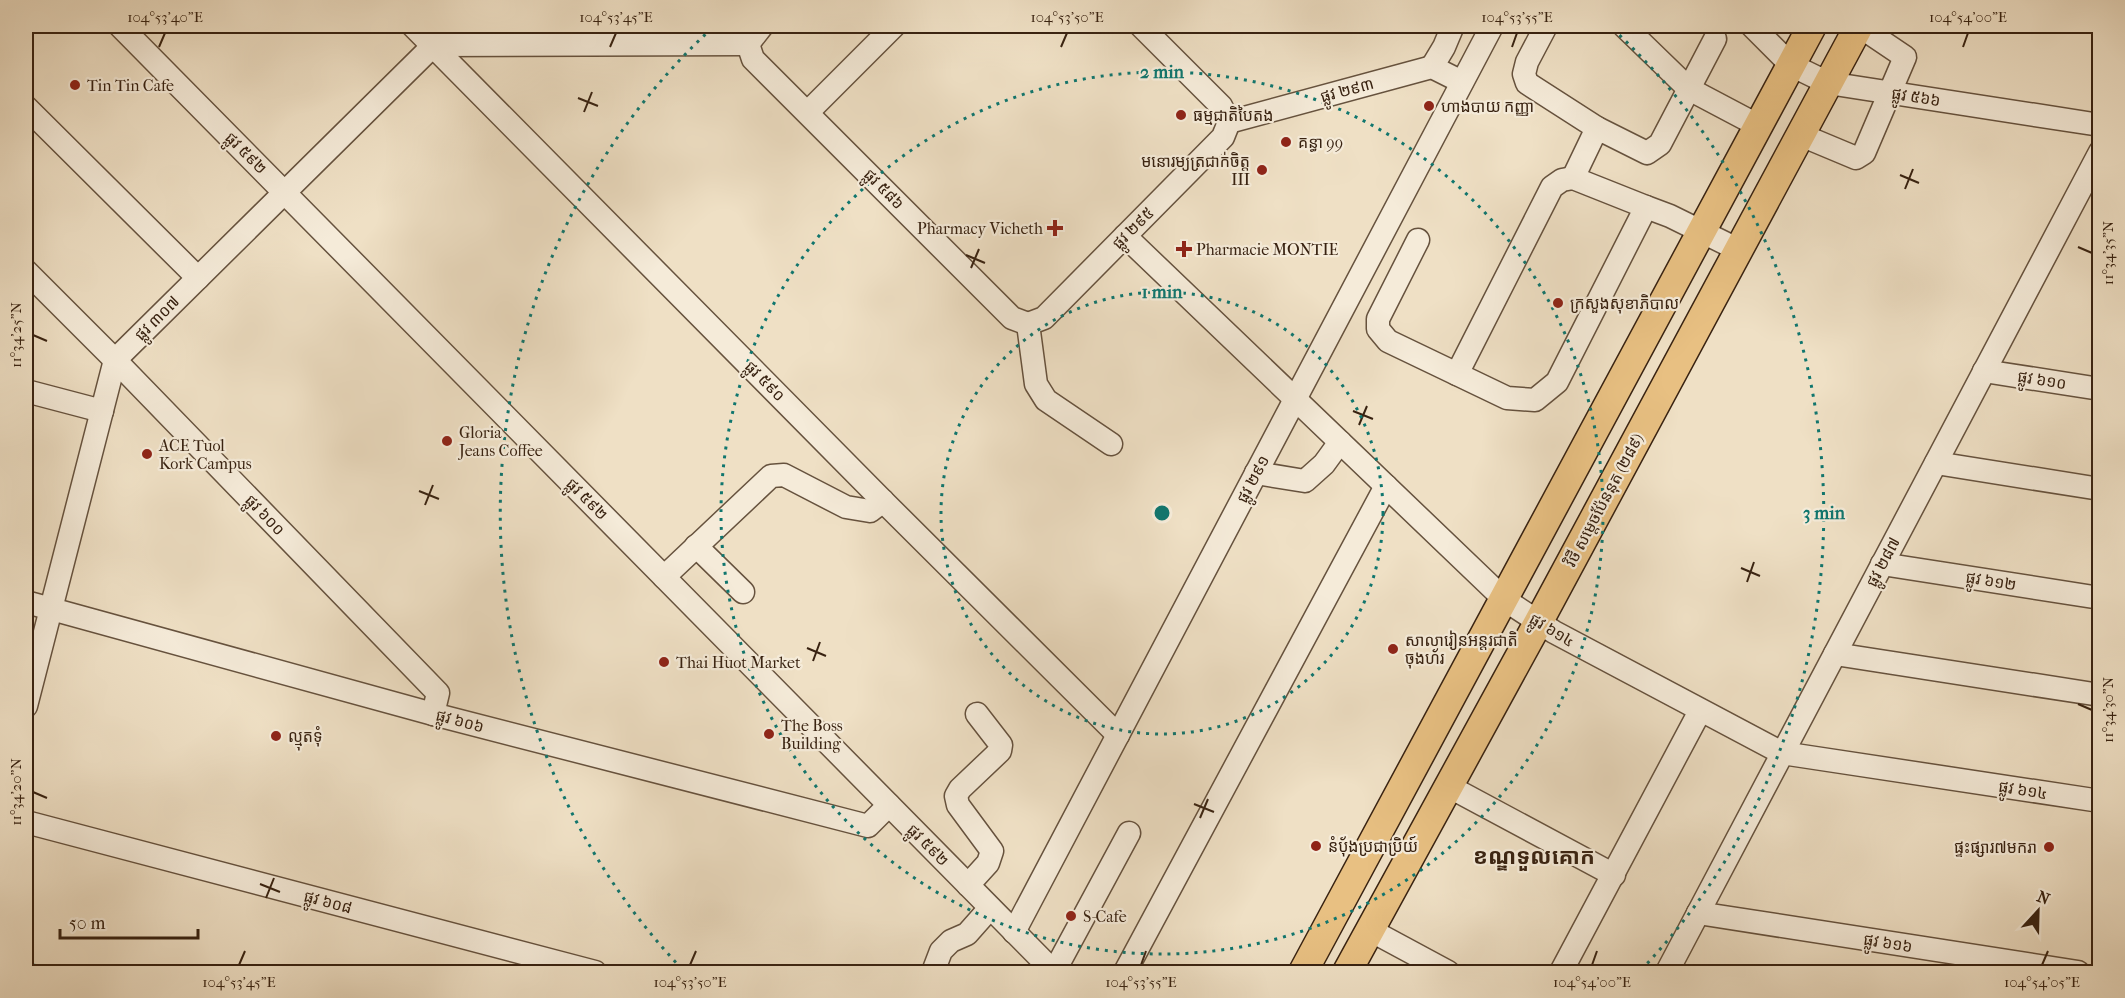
<svg xmlns="http://www.w3.org/2000/svg" width="2125" height="998" font-family="'IM FELL French Canon','Noto Sans Khmer',serif">
	<style>
		.lines { fill: none; stroke-linecap: round; stroke-linejoin: round }
		.canal { stroke: #9abdb4; stroke-width: 20 }
		.minor-casing { stroke: #66523e; stroke-width: 25 }
		.major-casing { stroke: #382211; stroke-width: 31 }
		.minor { stroke: #f5ebd9; stroke-width: 22 }
		.major { stroke: #e8c082; stroke-width: 28 }
		.ticks { fill: none; stroke: #382211; stroke-width: 2 }
		.ring { fill: none; stroke: #0f766e; stroke-width: 3; stroke-dasharray: 3 6 }
		.poi-dot { fill: #8f2418; stroke: #f5ebd9; stroke-width: 2 }
		.labels { text-anchor: middle; dominant-baseline: central; stroke-width: 4.5; stroke-linejoin: round; paint-order: stroke }
		.poi-label { font-size: 16px; fill: #382211; stroke: #f5ebd9; text-anchor: start }
		.street-label { font-size: 16px; fill: #382211; stroke: #f5ebd9 }
		.district-label { font-size: 22px; font-weight: bold; fill: #382211; stroke: #f5ebd9 }
		.centre { fill: #0f766e; stroke: #f5ebd9; stroke-width: 3 }
		.ring-label { font-size: 18px; text-anchor: middle; font-weight: bold; fill: #0f766e; stroke: #f5ebd9; stroke-width: 4.5; stroke-linejoin: round; paint-order: stroke }
		.neatline { fill: none; stroke: #382211; stroke-width: 2 }
		.ticks-label { font-size: 15px; text-anchor: middle; fill: #382211 }
	</style>
	<rect width="100%" height="100%" fill="#efe0c5"/>
	<filter id="stains"><feTurbulence type="fractalNoise" baseFrequency=".00333" numOctaves="4"/><feColorMatrix values="0 0 0 0 .2 0 0 0 0 .09 0 0 0 0 .02 0 0 0 .5 -.17"/></filter>
	<radialGradient id="worn" r=".72"><stop offset=".6" stop-color="#630" stop-opacity="0"/><stop offset="1" stop-color="#630" stop-opacity=".3"/></radialGradient>
	<g class="lines">
		<!-- canal -->
		<polyline class="canal" points="26,971 30,972"/>
		<defs>
			<g id="minor">
				<polyline points="120,26 1054,972"/>
				<polyline points="413,26 883,501 1118,735"/>
				<polyline points="1141,26 1221,106 1229,122"/>
				<polyline points="1546,26 1527,62 1524,74 1527,83 1597,128"/>
				<polyline points="1624,26 1689,89 1759,126"/>
				<polyline points="1752,26 1791,65 1828,83 2100,125"/>
				<polyline points="748,44 753,59 1012,318 1028,324"/>
				<polyline points="748,44 762,26"/>
				<polyline points="433,45 748,44"/>
				<polyline points="1432,67 1444,47 1452,28"/>
				<polyline points="26,107 198,278"/>
				<polyline points="808,112 894,26"/>
				<polyline points="1229,122 1432,67 1462,82"/>
				<polyline points="1801,135 1856,158 1864,153 1905,57 1859,26"/>
				<polyline points="1573,178 1597,128 1647,153 1660,144 1715,39"/>
				<polyline points="1125,236 1505,600 1554,632 1782,753 2100,801"/>
				<polyline points="1418,240 1378,319 1378,329 1388,341 1507,398 1535,400 1557,382 1646,207 1670,216 1739,250"/>
				<polyline points="26,271 115,360 438,693 433,714"/>
				<polyline points="1028,324 1044,318 1223,137 1229,122"/>
				<polyline points="1028,324 1036,384 1046,400 1111,444"/>
				<polyline points="1984,371 2100,389"/>
				<polyline points="1457,374 1552,187 1562,180 1573,178 1646,207"/>
				<polyline points="26,391 102,411"/>
				<polyline points="1936,463 2100,489"/>
				<polyline points="1256,473 1305,481 1324,464 1340,442"/>
				<polyline points="696,546 743,592"/>
				<polyline points="1882,564 2100,598"/>
				<polyline points="664,577 771,476 784,475 846,507 870,511 883,501"/>
				<polyline points="26,602 433,714 868,826 889,805"/>
				<polyline points="1835,654 2100,695"/>
				<polyline points="26,706 115,360 453,26"/>
				<polyline points="1448,786 1614,875"/>
				<polyline points="26,822 595,972"/>
				<polyline points="968,885 988,863 992,851 958,805 956,796 960,789 1000,751 1001,745 977,714"/>
				<polyline points="1698,913 2078,972"/>
				<polyline points="1370,930 1448,972"/>
				<polyline points="1014,932 1492,26"/>
				<polyline points="933,972 941,951 951,941 967,934 990,908"/>
				<polyline points="1054,972 1129,833"/>
				<polyline points="1125,972 1386,486"/>
				<polyline points="1561,972 1700,711"/>
				<polyline points="1667,972 2100,152"/>
			</g>
			<g id="major">
				<polyline points="1303,972 1812,26"/>
				<polyline points="1347,972 1538,623 1859,26"/>
			</g>
		</defs>
		<!-- minor casing -->
		<use href="#minor" class="minor-casing"/>
		<!-- major casing -->
		<use href="#major" class="major-casing"/>
		<!-- minor -->
		<use href="#minor" class="minor"/>
		<!-- major -->
		<use href="#major" class="major"/>
	</g>
	<!-- ticks -->
	<path class="ticks" d="M159,47L165,33M610,47L616,33M1061,47L1067,33M1512,47L1517,33M1963,47L1968,33M578,98L598,106M584,112L592,92M1900,175L1919,183M1905,189L1913,169M2078,247L2092,253M966,255L985,263M971,268L979,249M33,335L47,341M1353,411L1373,419M1359,425L1367,406M419,491L439,499M425,505L433,485M1741,568L1760,576M1747,582L1754,562M807,648L826,656M813,661L820,642M2078,704L2092,710M33,792L47,798M1194,804L1214,812M1200,818L1208,799M260,884L280,892M266,898L274,878M239,965L245,951M690,965L696,951M1141,965L1146,951M1592,965L1597,951M2042,965L2048,951"/>
	<!-- distance rings -->
	<g class="ring">
		<circle cx="1162" cy="513" r="221"/>
		<circle cx="1162" cy="513" r="441"/>
		<path d="M682 969A662 662 0 0 1 711 29M1613 29A662 662 0 0 1 1642 969"/>
	</g>
	<!-- markers -->
	<g class="poi-dot">
		<circle cx="75" cy="85" r="6"/>
		<circle cx="1429" cy="106" r="6"/>
		<circle cx="1181" cy="115" r="6"/>
		<circle cx="1286" cy="142" r="6"/>
		<circle cx="1262" cy="170" r="6"/>
		<path d="M1052 219h6v6h6v6h-6v6h-6v-6h-6v-6h6z"/>
		<path d="M1181 240h6v6h6v6h-6v6h-6v-6h-6v-6h6z"/>
		<circle cx="1558" cy="303" r="6"/>
		<circle cx="447" cy="441" r="6"/>
		<circle cx="147" cy="454" r="6"/>
		<circle cx="1393" cy="649" r="6"/>
		<circle cx="664" cy="662" r="6"/>
		<circle cx="769" cy="734" r="6"/>
		<circle cx="276" cy="736" r="6"/>
		<circle cx="1316" cy="846" r="6"/>
		<circle cx="2049" cy="847" r="6"/>
		<circle cx="1071" cy="916" r="6"/>
	</g>
	<g class="labels">
		<!-- poi labels -->
		<g class="poi-label">
			<text x="87" y="85">Tin Tin Cafe</text>
			<text x="1441" y="106">ហាងបាយ កញ្ញា</text>
			<text x="1193" y="115">ធម្មជាតិបៃតង</text>
			<text x="1298" y="142">គន្ធា 99</text>
			<text x="1250" y="161" text-anchor="end">មនោរម្យត្រជាក់ចិត្ត<tspan x="1250" dy="18">III</tspan></text>
			<text x="1043" y="228" text-anchor="end">Pharmacy Vicheth</text>
			<text x="1196" y="249">Pharmacie MONTIE</text>
			<text x="1570" y="303">ក្រសួងសុខាភិបាល</text>
			<text x="459" y="432">Gloria<tspan x="459" dy="18">Jeans Coffee</tspan></text>
			<text x="159" y="445">ACE Tuol<tspan x="159" dy="18">Kork Campus</tspan></text>
			<text x="1405" y="640">សាលារៀនអន្តរជាតិ<tspan x="1405" dy="18">ចុងហ័រ</tspan></text>
			<text x="676" y="662">Thai Huot Market</text>
			<text x="781" y="725">The Boss<tspan x="781" dy="18">Building</tspan></text>
			<text x="288" y="736">ល្មុតទុំ</text>
			<text x="1328" y="846">នំបុ័ងប្រជាប្រិយ៍</text>
			<text x="2037" y="847" text-anchor="end">ផ្ទះផ្សារ៧មករា</text>
			<text x="1083" y="916">S-Cafe</text>
		</g>
		<!-- street labels -->
		<g class="street-label">
			<text transform="translate(1347 90) rotate(-15)">ផ្លូវ ២៩៣</text>
			<text transform="translate(1916 97) rotate(9)">ផ្លូវ ៥៦៦</text>
			<text transform="translate(246 153) rotate(45)">ផ្លូវ ៥៩២</text>
			<text transform="translate(884 189) rotate(45)">ផ្លូវ ៥៨៦</text>
			<text transform="translate(1133 228) rotate(-45)">ផ្លូវ ២៩៥</text>
			<text transform="translate(157 318) rotate(-45)">ផ្លូវ ៣០៧</text>
			<text transform="translate(2042 380) rotate(9)">ផ្លូវ ៦១០</text>
			<text transform="translate(765 381) rotate(45)">ផ្លូវ ៥៩០</text>
			<text transform="translate(1253 479) rotate(-62)">ផ្លូវ ២៩១</text>
			<text transform="translate(587 499) rotate(45)">ផ្លូវ ៥៩២</text>
			<text transform="translate(1604 500) rotate(-62)">វិថី សម្តេចប៉ែននុត (២៨៩)</text>
			<text transform="translate(265 515) rotate(46)">ផ្លូវ ៦០០</text>
			<text transform="translate(1883 562) rotate(-62)">ផ្លូវ ២៨៧</text>
			<text transform="translate(1991 581) rotate(9)">ផ្លូវ ៦១២</text>
			<text transform="translate(1552 630) rotate(31)">ផ្លូវ ៦១៤</text>
			<text transform="translate(460 721) rotate(15)">ផ្លូវ ៦០៦</text>
			<text transform="translate(2023 790) rotate(9)">ផ្លូវ ៦១៤</text>
			<text transform="translate(928 845) rotate(45)">ផ្លូវ ៥៩២</text>
			<text transform="translate(328 902) rotate(15)">ផ្លូវ ៦០៨</text>
			<text transform="translate(1888 943) rotate(9)">ផ្លូវ ៦១៦</text>
		</g>
		<!-- district labels -->
		<g class="district-label">
			<text x="1534" y="857">ខណ្ឌទួលគោក</text>
		</g>
	</g>
	<circle cx="1162" cy="513" r="9" class="centre"/>
	<g class="ring-label">
		<text x="1162" y="78">2 min</text>
		<text x="1162" y="298">1 min</text>
		<text x="1824" y="519">3 min</text>
	</g>
	<!-- margin -->
	<rect width="2125" height="998" fill="none" stroke="#efe0c5" stroke-width="66"/>
	<!-- north arrow -->
	<g transform="translate(2038 911) rotate(22)" stroke="#f5ebd9" stroke-width="4.5" paint-order="stroke">
	<path d="M0-4.5L10 22L0 15L-10 22Z" fill="#382211"/>
	<text y="-9" font-size="16" font-weight="bold" text-anchor="middle" fill="#382211">N</text>
	</g>
	<!-- scale -->
	<path d="M60 929v9h138v-9" fill="none" stroke="#382211" stroke-width="3"/>
	<text x="69" y="929" font-size="18" fill="#382211" stroke="#f5ebd9" stroke-width="4.5" paint-order="stroke">50 m</text>
	<rect x="33" y="33" width="2059" height="932" class="neatline"/>
	<g class="ticks-label">
		<text x="165" y="22">104°53'40"E</text>
		<text x="616" y="22">104°53'45"E</text>
		<text x="1067" y="22">104°53'50"E</text>
		<text x="1517" y="22">104°53'55"E</text>
		<text x="1968" y="22">104°54'00"E</text>
		<text transform="translate(2108 253) rotate(-90)" y="5">11°34'35"N</text>
		<text transform="translate(16 335) rotate(-90)" y="5">11°34'25"N</text>
		<text transform="translate(2108 710) rotate(-90)" y="5">11°34'30"N</text>
		<text transform="translate(16 792) rotate(-90)" y="5">11°34'20"N</text>
		<text x="239" y="987">104°53'45"E</text>
		<text x="690" y="987">104°53'50"E</text>
		<text x="1141" y="987">104°53'55"E</text>
		<text x="1592" y="987">104°54'00"E</text>
		<text x="2042" y="987">104°54'05"E</text>
	</g>
	<rect width="100%" height="100%" filter="url(#stains)"/>
	<rect width="100%" height="100%" fill="url(#worn)"/>
</svg>
